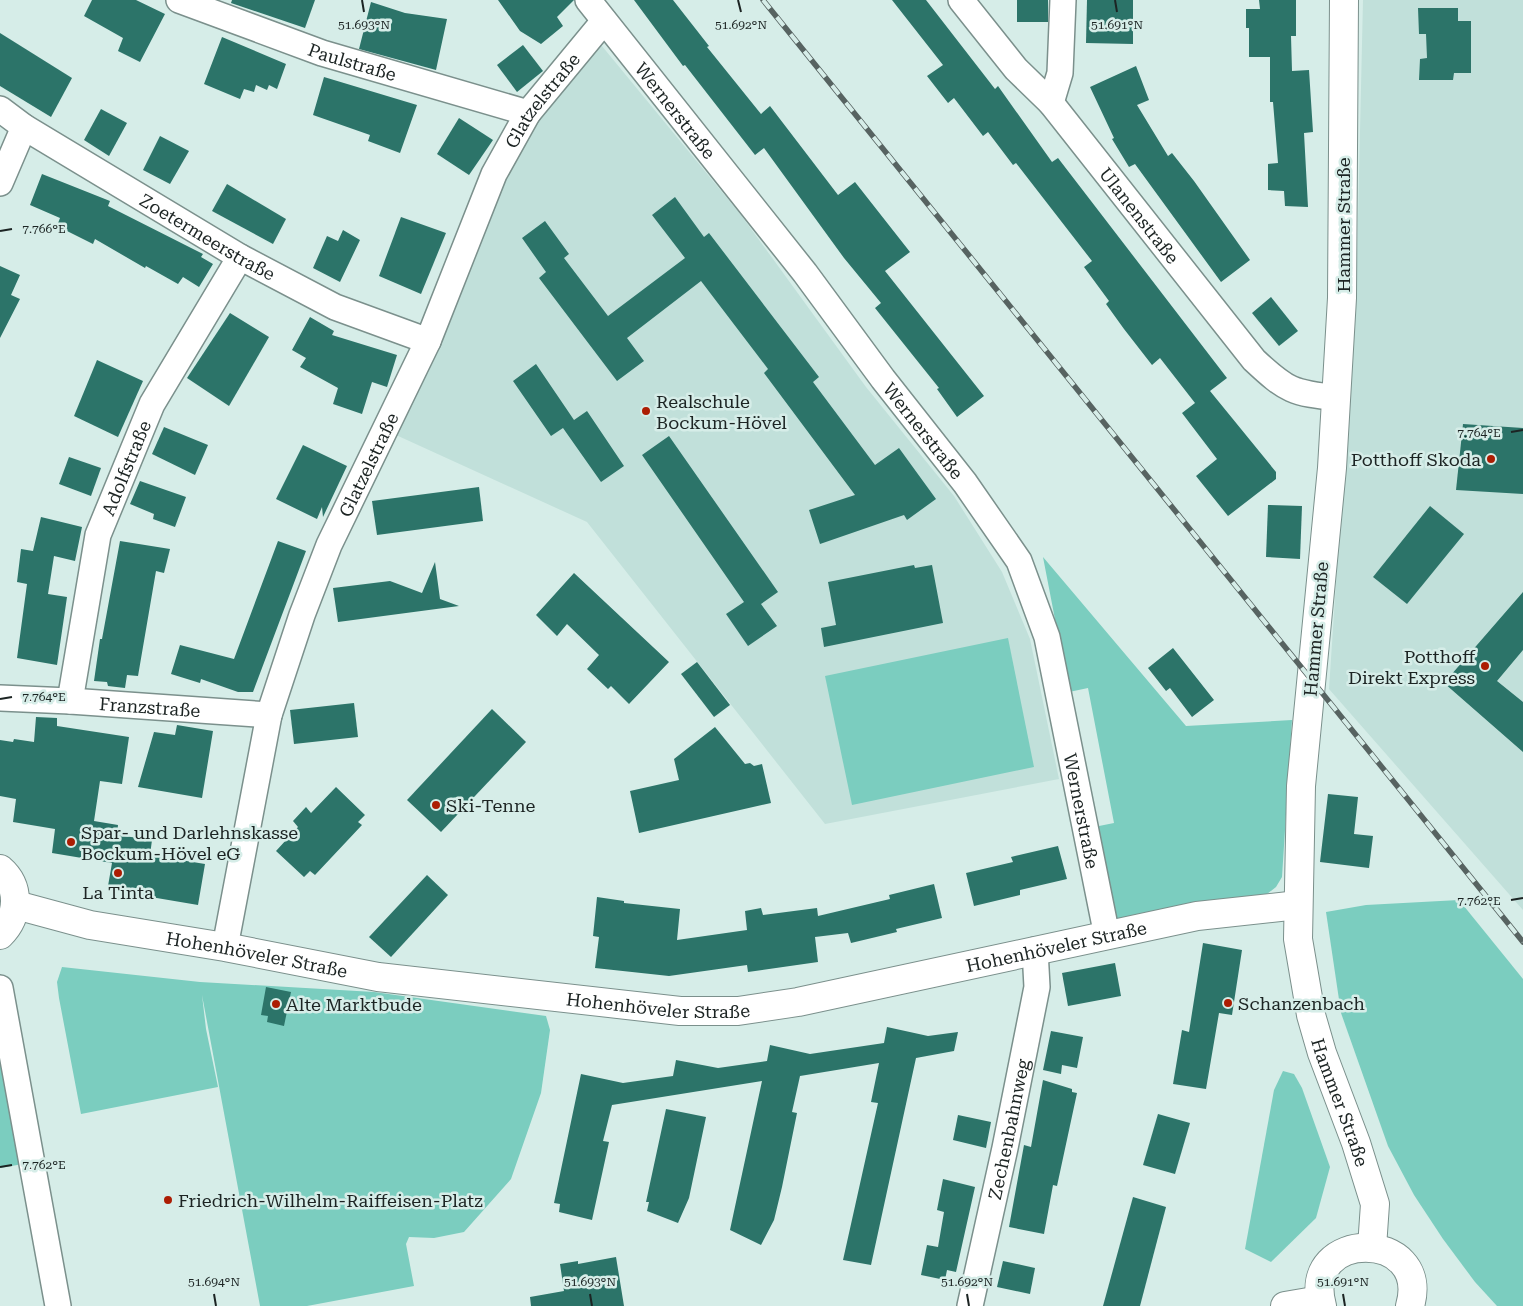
<svg xmlns="http://www.w3.org/2000/svg" width="1523" height="1306" font-family="'Roboto Serif',serif">
	<style>
		.built { fill: #c1e0da }
		.green { fill: #7bcdbf }
		.building { fill: #2c7469 }
		.lines { fill: none; stroke-linecap: round; stroke-linejoin: round }
		.minor-casing { stroke: #7b908c; stroke-width: 28 }
		.tertiary-casing { stroke: #7b908c; stroke-width: 30 }
		.secondary-casing { stroke: #7b908c; stroke-width: 30 }
		.minor { stroke: #fff; stroke-width: 25 }
		.tertiary { stroke: #fff; stroke-width: 28 }
		.secondary { stroke: #fff; stroke-width: 28 }
		.rail-casing { stroke: #576361; stroke-width: 5.5 }
		.rail { stroke: #d6ede8; stroke-width: 4; stroke-dasharray: 11; stroke-linecap: butt }
		.ticks { fill: none; stroke: #1c2423; stroke-width: 2 }
		.poi-dot { fill: #ac1d03; stroke: #d6ede8; stroke-width: 2 }
		.labels { text-anchor: middle; dominant-baseline: central; stroke-width: 5; stroke-linejoin: round; paint-order: stroke }
		.street-label { font-size: 18px; fill: #1c2423; stroke: #d6ede8 }
		.poi-label { font-size: 18px; fill: #1c2423; stroke: #d6ede8; text-anchor: start }
		.ticks-label { font-size: 12px; text-anchor: middle; fill: #1c2423; stroke: #d6ede8; stroke-width: 5; stroke-linejoin: round; paint-order: stroke }
	</style>
	<rect width="100%" height="100%" fill="#d6ede8"/>
	<!-- built -->
	<g class="built">
		<polygon points="1363,0 1523,0 1523,910 1329,689 1357,264"/>
		<polygon points="597,40 741,215 866,387 954,496 1002,572 1030,639 1059,779 825,824 587,522 396,435 515,148"/>
	</g>
	<!-- green -->
	<g class="green">
		<polygon points="1043,557 1186,726 1292,720 1282,877 1276,887 1267,894 1114,924 1094,827 1114,823 1088,688 1069,692"/>
		<polygon points="1008,638 1034,767 852,805 825,676"/>
		<polygon points="1459,900 1523,979 1523,1306 1497,1306 1475,1282 1443,1239 1414,1195 1388,1146 1341,1013 1326,912 1366,905"/>
		<polygon points="62,967 200,982 374,992 546,1016 550,1030 541,1093 511,1179 464,1232 434,1238 409,1237 406,1244 414,1286 307,1306 260,1306 202,995 206,1029 218,1087 81,1114 59,998 57,982"/>
		<polygon points="0,1051 23,1164 0,1168"/>
		<polygon points="1283,1071 1294,1074 1302,1088 1330,1167 1316,1218 1271,1262 1245,1249 1274,1090"/>
	</g>
	<!-- building -->
	<g class="building">
		<polygon points="92,0 136,0 165,14 140,62 118,51 123,38 84,16"/>
		<polygon points="232,0 315,0 305,28 231,3"/>
		<polygon points="498,0 574,0 557,17 563,26 541,44 520,31"/>
		<polygon points="634,0 673,0 709,46 707,47 761,114 770,106 838,195 855,182 910,252 885,271 984,396 957,417 937,389 939,388 875,308 881,303 844,258 764,148 755,155 685,65 683,66"/>
		<polygon points="892,0 926,0 995,89 998,86 1052,162 1058,158 1227,378 1210,391 1276,472 1276,479 1228,516 1196,476 1217,459 1182,413 1195,403 1160,358 1152,365 1124,329 1106,304 1109,301 1084,267 1092,261 1016,163 1013,165 988,132 983,136 954,98 948,103 927,76 943,65"/>
		<rect x="1017" y="0" width="31" height="22"/>
		<polygon points="1087,0 1133,0 1133,44 1086,43"/>
		<polygon points="1259,0 1296,0 1296,36 1291,36 1292,71 1309,70 1313,132 1304,133 1308,207 1285,206 1284,191 1268,190 1268,164 1278,163 1273,102 1270,102 1270,57 1249,57 1249,28 1246,28 1246,9 1260,9"/>
		<polygon points="371,2 405,13 447,19 436,70 359,49"/>
		<polygon points="1418,8 1458,8 1458,21 1471,21 1471,73 1454,73 1453,80 1419,80 1420,59 1427,58 1426,34 1419,34"/>
		<polygon points="0,33 72,78 51,117 0,86"/>
		<polygon points="222,37 286,64 277,89 269,85 267,90 256,85 254,92 244,89 240,99 204,84"/>
		<polygon points="523,45 543,71 517,92 497,65"/>
		<polygon points="1136,66 1149,100 1137,105 1168,156 1172,153 1194,181 1250,260 1221,282 1135,164 1129,167 1112,139 1114,138 1090,87"/>
		<polygon points="324,77 417,105 400,153 368,141 370,135 313,115"/>
		<polygon points="101,109 127,123 109,156 84,140"/>
		<polygon points="459,118 493,140 469,175 437,154"/>
		<polygon points="160,136 189,151 170,184 143,170"/>
		<polygon points="42,174 110,201 108,206 203,254 201,257 213,264 199,287 183,277 178,284 146,266 145,268 95,239 93,244 57,226 60,218 30,205"/>
		<polygon points="227,184 286,219 273,244 212,211"/>
		<polygon points="675,197 704,237 709,233 819,377 813,382 875,465 899,448 936,499 907,520 904,515 820,544 809,510 855,495 764,373 768,369 701,281 627,338 644,361 617,381 539,278 546,272 522,238 545,221 569,254 564,258 608,316 685,258 652,215"/>
		<polygon points="401,217 446,233 421,294 379,276"/>
		<polygon points="343,230 360,240 340,282 313,268 327,236 338,241"/>
		<polygon points="0,266 20,275 11,295 20,299 0,338"/>
		<polygon points="1271,297 1298,331 1279,346 1252,313"/>
		<polygon points="230,313 269,337 229,406 187,378"/>
		<polygon points="310,317 334,331 332,335 397,355 387,387 372,382 362,414 333,404 338,388 300,367 306,358 292,350"/>
		<polygon points="97,360 143,381 118,437 74,416"/>
		<polygon points="536,364 574,420 587,411 624,466 601,482 563,428 551,436 513,381"/>
		<polygon points="1463,424 1523,428 1523,494 1456,490"/>
		<polygon points="164,427 208,445 195,475 152,454"/>
		<polygon points="669,436 778,592 761,604 777,626 748,646 726,614 744,602 642,455"/>
		<polygon points="303,445 347,466 323,517 322,507 317,519 276,499"/>
		<polygon points="69,457 101,468 91,496 59,484"/>
		<polygon points="140,481 186,497 175,527 153,519 154,514 130,504"/>
		<polygon points="479,487 483,521 377,535 372,501"/>
		<polygon points="1268,505 1302,506 1300,559 1266,557"/>
		<polygon points="1430,506 1464,534 1407,604 1373,577"/>
		<polygon points="41,517 82,527 75,561 54,556 48,594 67,597 57,665 17,658 27,584 17,582 21,549 33,551"/>
		<polygon points="120,541 170,549 164,573 156,571 138,676 127,675 125,688 108,686 107,682 94,681 100,639 102,639"/>
		<polygon points="278,541 306,551 253,692 238,692 201,679 200,683 171,674 180,645 234,659"/>
		<polygon points="435,562 440,599 459,606 338,622 333,588 390,581 422,593"/>
		<polygon points="914,565 915,568 932,565 943,623 824,647 821,628 836,625 828,582"/>
		<polygon points="574,573 669,662 629,704 611,686 608,689 587,669 599,655 567,624 557,636 536,615"/>
		<polygon points="1523,592 1523,650 1497,681 1523,702 1523,752 1444,683"/>
		<polygon points="1173,648 1214,700 1192,717 1170,688 1166,691 1148,668"/>
		<polygon points="697,662 730,705 714,717 681,674"/>
		<polygon points="354,703 358,737 294,744 290,710"/>
		<polygon points="492,709 526,742 441,832 407,800"/>
		<polygon points="36,717 57,718 57,726 129,737 122,784 100,781 94,821 118,825 117,835 152,840 150,855 205,864 198,905 139,895 140,891 108,886 112,863 52,853 55,829 13,822 16,799 0,796 0,740 13,742 14,739 34,742"/>
		<polygon points="177,725 213,731 202,798 138,787 154,732 175,735"/>
		<polygon points="715,727 745,764 750,763 754,766 762,764 771,803 639,833 630,791 679,780 674,759"/>
		<polygon points="336,787 365,815 358,822 362,825 315,875 310,871 304,877 276,851 298,827 293,821 306,807 311,813"/>
		<polygon points="1328,794 1358,797 1354,834 1373,836 1369,868 1320,862"/>
		<polygon points="1058,846 1067,879 1020,890 1020,895 974,906 966,873 1013,862 1011,857"/>
		<polygon points="427,875 448,895 391,957 369,937"/>
		<polygon points="934,884 942,918 896,929 897,932 851,943 848,933 815,937 818,962 748,972 747,965 669,976 595,968 599,937 593,936 597,897 624,901 624,903 680,909 677,940 747,930 745,911 761,908 763,915 817,908 818,916 890,899 889,895"/>
		<polygon points="1203,943 1242,950 1232,1015 1219,1013 1206,1089 1173,1084 1182,1030 1189,1032"/>
		<polygon points="1115,963 1121,996 1068,1006 1062,973"/>
		<polygon points="266,987 291,992 284,1026 267,1022 268,1016 261,1015"/>
		<polygon points="887,1027 928,1036 958,1032 954,1051 916,1058 871,1265 843,1260 878,1103 871,1102 879,1063 800,1076 792,1112 797,1113 782,1187 774,1220 761,1245 730,1230 762,1081 612,1105 603,1141 609,1142 592,1220 559,1212 560,1204 554,1203 581,1074 623,1083 673,1076 676,1060 718,1068 767,1061 770,1045 810,1054 884,1043"/>
		<polygon points="1051,1031 1083,1037 1077,1068 1062,1065 1061,1074 1043,1070"/>
		<polygon points="1043,1080 1072,1089 1072,1092 1077,1093 1057,1186 1053,1185 1044,1234 1009,1227 1024,1145 1031,1147"/>
		<polygon points="666,1109 706,1117 689,1198 678,1223 647,1211 649,1202 646,1202"/>
		<polygon points="1158,1114 1190,1123 1175,1174 1143,1165"/>
		<polygon points="958,1115 991,1122 986,1148 953,1140"/>
		<polygon points="943,1179 975,1187 956,1272 947,1270 945,1280 921,1275 927,1245 938,1247 944,1212 937,1210"/>
		<polygon points="1133,1197 1166,1207 1140,1306 1103,1306"/>
		<polygon points="616,1257 624,1306 531,1306 530,1297 564,1291 560,1264 578,1261 578,1264"/>
		<polygon points="1003,1261 1035,1268 1030,1294 997,1287"/>
	</g>
	<g class="lines">
		<defs>
			<g id="minor">
				<path id="s1" d="M179,0L322,53L528,113"/>
				<path id="s2" d="M588,0L805,273L883,379L965,483L1019,561L1047,637L1107,936"/>
				<path id="s3" d="M961,0L1016,69L1051,103L1254,360C1287,391 1293,393 1337,398"/>
				<polyline points="1051,103 1060,73 1063,0"/>
				<path id="s4" d="M0,109L24,127L240,257L335,307L428,341"/>
				<polyline points="0,183 24,127"/>
				<path id="s5" d="M0,698L70,701L269,715"/>
				<path id="s6" d="M70,701L98,535L152,404L240,257"/>
				<path id="s7" d="M225,947L269,715L302,615L329,545L428,341L494,174L528,113L604,21"/>
				<polyline points="0,988 58,1306"/>
				<path id="s8" d="M970,1306L1005,1148L1037,987L1035,950"/>
			</g>
			<g id="tertiary">
				<path d="M0,869C21,887 19,916 0,935"/>
				<path id="s9" d="M16,905L90,925L225,947L378,977L680,1011H738L798,1002L1197,916L1298,905"/>
			</g>
			<g id="secondary">
				<path id="s10" d="M1344,0L1342,298L1332,468L1301,786L1298,939L1311,1015L1322,1053L1356,1143L1375,1204L1372,1247"/>
				<polyline points="1285,1306 1320,1300"/>
				<path d="M1322,1306C1300,1228 1432,1229 1410,1306"/>
			</g>
		</defs>
		<!-- minor casing -->
		<use href="#minor" class="minor-casing"/>
		<!-- tertiary casing -->
		<use href="#tertiary" class="tertiary-casing"/>
		<!-- secondary casing -->
		<use href="#secondary" class="secondary-casing"/>
		<!-- minor -->
		<use href="#minor" class="minor"/>
		<!-- tertiary -->
		<use href="#tertiary" class="tertiary"/>
		<!-- secondary -->
		<use href="#secondary" class="secondary"/>
		<defs>
			<polyline id="rail" points="763,0 1523,942"/>
		</defs>
		<!-- rail casing -->
		<use href="#rail" class="rail-casing"/>
		<!-- rail -->
		<use href="#rail" class="rail"/>
	</g>
	<!-- ticks -->
	<path class="ticks" d="M362,0L364,12M738,0L741,12M1115,0L1117,12M0,231L12,229M1511,432L1523,430M0,699L12,697M1511,900L1523,898M0,1167L12,1165M214,1294L216,1306M590,1294L592,1306M967,1294L969,1306M1343,1294L1345,1306"/>
	<!-- markers -->
	<g class="poi-dot">
		<circle cx="646" cy="411" r="5"/>
		<circle cx="1491" cy="459" r="5"/>
		<circle cx="1485" cy="666" r="5"/>
		<circle cx="436" cy="805" r="5"/>
		<circle cx="71" cy="842" r="5"/>
		<circle cx="118" cy="873" r="5"/>
		<circle cx="1228" cy="1003" r="5"/>
		<circle cx="276" cy="1004" r="5"/>
		<circle cx="168" cy="1200" r="5"/>
	</g>
	<g class="labels">
		<!-- street labels -->
		<g class="street-label">
			<text stroke="none"><textPath href="#s1" startOffset="184">Paulstraße</textPath></text>
			<text stroke="none"><textPath href="#s7" startOffset="911">Glatzelstraße</textPath></text>
			<text stroke="none"><textPath href="#s2" startOffset="141">Wernerstraße</textPath></text>
			<text stroke="none"><textPath href="#s3" startOffset="280">Ulanenstraße</textPath></text>
			<text transform="translate(1343 225) rotate(-90)">Hammer Straße</text>
			<text stroke="none"><textPath href="#s4" startOffset="244">Zoetermeerstraße</textPath></text>
			<text stroke="none"><textPath href="#s2" startOffset="546">Wernerstraße</textPath></text>
			<text stroke="none"><textPath href="#s7" startOffset="506">Glatzelstraße</textPath></text>
			<text stroke="none"><textPath href="#s6" startOffset="241">Adolfstraße</textPath></text>
			<text transform="translate(1316 629) rotate(-85)">Hammer Straße</text>
			<text stroke="none"><textPath href="#s5" startOffset="150">Franzstraße</textPath></text>
			<text stroke="none"><textPath href="#s2" startOffset="966">Wernerstraße</textPath></text>
			<text stroke="none"><textPath href="#s9" startOffset="1056">Hohenhöveler Straße</textPath></text>
			<text stroke="none"><textPath href="#s9" startOffset="246">Hohenhöveler Straße</textPath></text>
			<text stroke="none"><textPath href="#s9" startOffset="651">Hohenhöveler Straße</textPath></text>
			<text stroke="none"><textPath href="#s10" startOffset="1110">Hammer Straße</textPath></text>
			<text stroke="none"><textPath href="#s8" startOffset="181">Zechenbahnweg</textPath></text>
		</g>
		<!-- poi labels -->
		<g class="poi-label">
			<text x="656" y="401">Realschule<tspan x="656" dy="21">Bockum-Hövel</tspan></text>
			<text x="1481" y="459" text-anchor="end">Potthoff Skoda</text>
			<text x="1475" y="656" text-anchor="end">Potthoff<tspan x="1475" dy="21">Direkt Express</tspan></text>
			<text x="446" y="805">Ski-Tenne</text>
			<text x="81" y="832">Spar- und Darlehnskasse<tspan x="81" dy="21">Bockum-Hövel eG</tspan></text>
			<text x="118" y="892" text-anchor="middle">La Tinta</text>
			<text x="1238" y="1003">Schanzenbach</text>
			<text x="286" y="1004">Alte Marktbude</text>
			<text x="178" y="1200">Friedrich-Wilhelm-Raiffeisen-Platz</text>
		</g>
	</g>
	<g class="ticks-label">
		<text x="364" y="29">51.693°N</text>
		<text x="741" y="29">51.692°N</text>
		<text x="1117" y="29">51.691°N</text>
		<text x="44" y="233">7.766°E</text>
		<text x="1479" y="437">7.764°E</text>
		<text x="44" y="701">7.764°E</text>
		<text x="1479" y="905">7.762°E</text>
		<text x="44" y="1169">7.762°E</text>
		<text x="214" y="1286">51.694°N</text>
		<text x="590" y="1286">51.693°N</text>
		<text x="967" y="1286">51.692°N</text>
		<text x="1343" y="1286">51.691°N</text>
	</g>
</svg>
